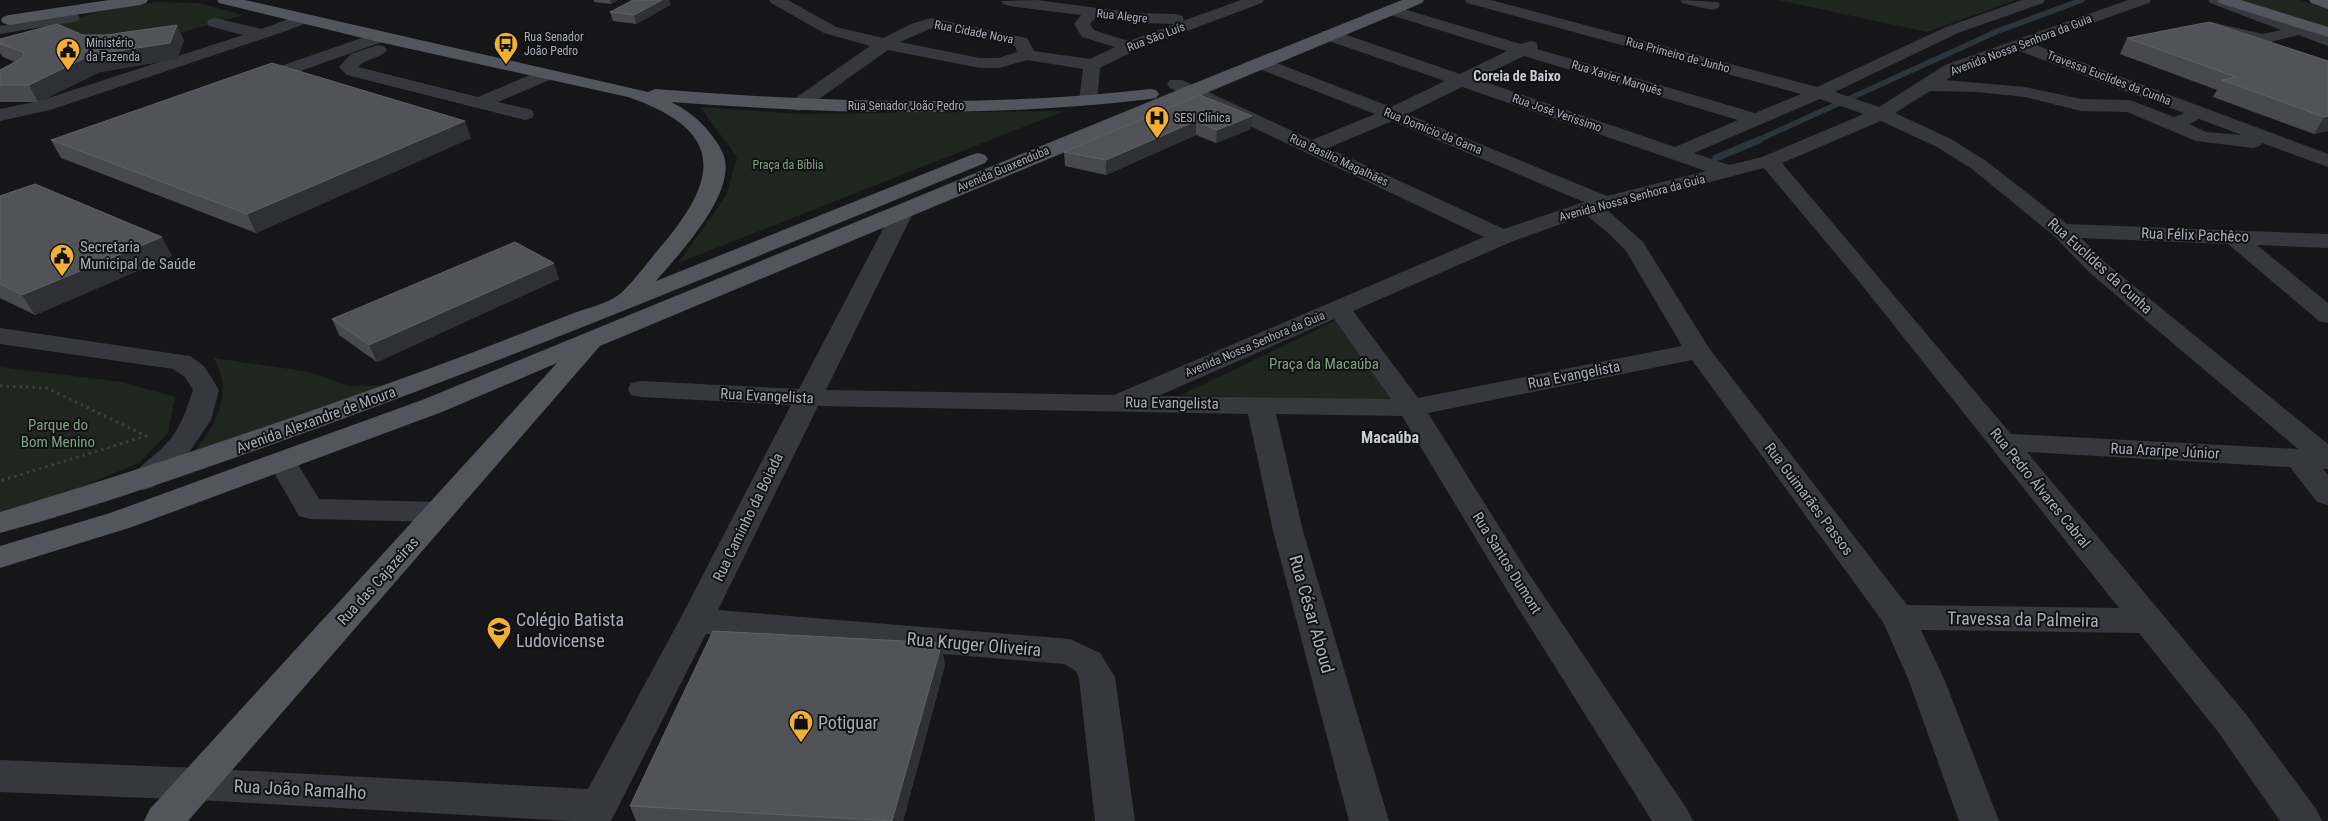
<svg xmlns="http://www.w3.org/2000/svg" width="2328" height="821" font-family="'Roboto Condensed',sans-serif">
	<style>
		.green { fill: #1e261f }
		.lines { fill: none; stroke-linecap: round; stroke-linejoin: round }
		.stream-far1 { stroke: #2c353c; stroke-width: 5.5 }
		.stream { stroke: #2c353c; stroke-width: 7 }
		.path { stroke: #3d3f44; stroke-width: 3; stroke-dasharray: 2.5 4; stroke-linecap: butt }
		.minor { fill: #37383d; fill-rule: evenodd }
		.major { fill: #53555c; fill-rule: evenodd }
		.wall { fill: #47494d }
		.shaded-wall { fill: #2f3033 }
		.building { fill: #525359; stroke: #5f6168 }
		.labels { text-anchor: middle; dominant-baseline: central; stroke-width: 4; stroke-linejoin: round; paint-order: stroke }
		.far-street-label { font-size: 12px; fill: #a8adb8; stroke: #111113 }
		.far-poi-label { font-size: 12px; fill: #a8adb8; stroke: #111113; text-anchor: start }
		.far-park-label { font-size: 12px; fill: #7fa381; stroke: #111113 }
		.far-neighbourhood-label { font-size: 14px; font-weight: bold; fill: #c9ccd4; stroke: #111113 }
		.street-label { font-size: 15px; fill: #a8adb8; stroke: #111113 }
		.poi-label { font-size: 15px; fill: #a8adb8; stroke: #111113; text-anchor: start }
		.park-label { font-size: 15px; fill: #7fa381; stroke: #111113 }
		.neighbourhood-label { font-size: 16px; font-weight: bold; fill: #c9ccd4; stroke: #111113 }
		.near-street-label { font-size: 18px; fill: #a8adb8; stroke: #111113 }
		.near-poi-label { font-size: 18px; fill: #a8adb8; stroke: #111113; text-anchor: start }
	</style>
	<rect width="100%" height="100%" fill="#161618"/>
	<!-- green -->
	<g class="green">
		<polygon points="1778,0 2016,0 1927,32"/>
		<polygon points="2239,0 2300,0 2328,9 2328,28"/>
		<polygon points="156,2 199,3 243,15 166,37 30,39 17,35 106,10"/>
		<polygon points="700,107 800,114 1064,111 678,263 726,196 737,157"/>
		<polygon points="1335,321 1395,401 1181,395"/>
		<path d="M214,358L310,372L348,386L395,385L187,460C205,439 227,410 222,380C221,373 217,365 214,358Z"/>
		<polygon points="0,367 122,382 175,397 168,433 139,463 71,491 0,514"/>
	</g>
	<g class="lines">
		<!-- stream-far1 -->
		<polyline class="stream-far1" points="1756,141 1998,31 2082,0"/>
		<!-- stream -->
		<polyline class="stream" points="1716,158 1759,140"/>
		<!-- path -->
		<polyline class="path" points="0,386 47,388 146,436 0,481"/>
		<!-- minor -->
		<g class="minor">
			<path d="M769,0H788L836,27L883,38L911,24L931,18L1027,38L1034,51L1090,59L1115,47L1082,37L1074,24L1081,15L1009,6L1003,4L1001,1L1037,0L1135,13L1176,14L1182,16L1184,19L1183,21L1241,0H1264L1262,3L1136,50L1100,68L1097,101L1095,105H1081L1079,101L1083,69L1027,60L999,68H980L888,50L805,109L798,111L791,109L789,105L791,101L870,46L824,33L771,3ZM1096,17L1135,23L1175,24L1129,41L1102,33L1094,30L1090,24ZM932,28L1015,46L1017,52L998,58H980L900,42Z"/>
			<path d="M1465,0H1491L1817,87L1946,27L2022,0H2045L2043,3L1958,33L1835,92L1879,107L1945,65L2128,0H2151L2149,3L2033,44L2328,154V167L2262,143L2260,146L2253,148L2196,141L2127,112L2081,111L2025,97L1977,92L1930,91L1895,113L1951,139L1986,161L2067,224L2328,234V248L2257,245L2328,303V323L2319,321L2228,244L2081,238L2107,264L2328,444V469H2323L2328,475V505L2317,502L2290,467L2027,452L2245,713L2316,809L2322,821H2280L2219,733L2139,633L1921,630L1945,681L1999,821H1959L1909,681L1883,622L1692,360L1428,413L1527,571L1687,809L1693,821H1652L1505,587L1402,416L1276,414L1303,531L1389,821H1349L1273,531L1248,414L818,406L718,610L1070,639L1100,653L1115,677L1135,821H1095L1079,678L1076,671L1064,664L706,634L611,821H570L197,800L0,792V760L197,768L588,789L679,621L791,405L641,397L631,395L628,389L631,383L641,381L799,389L895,206L903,204L911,206L914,211L826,390L1114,395L1484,237L1170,88L1167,84L1170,80H1182L1312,140L1375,114L1254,67L1251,63L1254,59H1266L1391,107L1445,81L1323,39L1321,35L1323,31H1335L1460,74L1507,51L1384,13L1382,10L1384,7L1390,5L1521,44L1530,41L1536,42L1538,46L1537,49L1755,113L1801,94L1467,3ZM2017,50L2184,113L2174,117L2130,100L2081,99L2025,87L1946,80L1957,73ZM1524,56L1738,120L1675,147L1476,79ZM1462,87L1706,171L1607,196L1407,114ZM1820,99L1864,114L1762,157L1729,165L1694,153ZM2199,119L2242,135L2206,132L2189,124ZM1392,121L1584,202L1504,229L1328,148ZM1881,121L1937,147L1972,169L2053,235L2091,274L2298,449L2011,434L1782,163ZM1764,168L1861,284L2119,608L1907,605L1709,348L1643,242L1606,209ZM1586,215L1607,232L1626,251L1682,346L1418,398L1353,311L1511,242ZM1334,319L1391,399L1158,396Z"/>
			<polygon points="1680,0 1718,2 1720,5 1718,8 1712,10 1682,3"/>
			<polygon points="2208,0 2231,0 2300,25 2312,22 2318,24 2320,27 2316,31 2328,35 2328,46 2298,35 2263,44 2205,30 2203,27 2205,24 2211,22 2263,34 2281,30 2210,3"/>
			<polygon points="72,13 78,15 80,18 78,21 0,34 0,26"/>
			<polygon points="303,14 309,16 311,19 309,22 286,31 50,110 0,121 0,109 39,101 243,35 209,26 207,23 209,20 215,18 261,29"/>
			<polygon points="379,32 385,33 387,37 385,41 261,85 249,85 246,81 249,77"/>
			<path d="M378,45L384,46L387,50C380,59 366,58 358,67L478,97L542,70H554L557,74L554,78L498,102L532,110L534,114L532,118L525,120L347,75L339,67L351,54Z"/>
			<path d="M0,328L190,356L204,366L219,390L211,420L186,457L154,487L144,490L134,487L129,480C138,466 154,457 165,445C181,429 186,410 193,390L185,377L173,369L0,344Z"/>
			<polygon points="282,453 292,455 319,499 439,502 450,505 454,512 450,519 439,522 310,519 299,516 268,462 272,455"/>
		</g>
		<!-- major -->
		<g class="major">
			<polygon points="109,0 148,0 146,3 140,5 9,25 3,23 1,20 3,17 9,15"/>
			<path d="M217,0H245L648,92L655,89C819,102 986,108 1150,89L1156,90L1159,94L1156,98L1150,99C992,118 830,114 671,102C686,109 700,120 710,133C716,141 723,150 725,160C732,198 680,253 656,281L971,155L978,153L985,155L988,159L985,163C766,253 548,344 326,425C219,464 110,503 0,533V512C157,465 312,412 466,355C502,341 538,327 574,313C587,308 606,304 617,296C627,290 648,262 657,251C718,181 729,132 628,97L379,42L219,3Z"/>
			<polygon points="1402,0 1424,0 1422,3 600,346 188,821 144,821 150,809 557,363 442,412 132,527 0,568 0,546 110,513 422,400 1185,87"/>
			<polygon points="2217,0 2241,0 2328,27 2328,37 2219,3"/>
			<polygon points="2309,0 2328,0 2328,9 2311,3"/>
		</g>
	</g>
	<!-- wall -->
	<g class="wall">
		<polygon points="594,0 618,0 611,4 594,2"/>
		<polygon points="633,0 669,0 670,5 636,24 613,21 610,12"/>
		<polygon points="2127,38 2328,61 2328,131 2314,134 2213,97 2217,90 2120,54"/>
		<polygon points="0,39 184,40 177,59 100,72 38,102 0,102 0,70 15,62 3,57 0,53"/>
		<polygon points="1200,95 1251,129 1216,143 1196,135 1106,175 1065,166 1064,152"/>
		<polygon points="471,138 256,233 61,158 51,140"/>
		<polygon points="0,196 172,256 35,315 0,298"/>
		<polygon points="559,279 377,362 339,335 332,319"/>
		<polygon points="945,665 903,821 636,821 630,806"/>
	</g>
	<!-- shaded-wall -->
	<g class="shaded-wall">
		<polygon points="610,0 618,0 611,4"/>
		<polygon points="662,0 669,0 670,5 636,24 634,15"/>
		<polygon points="177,25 184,40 177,59 100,72 38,102 29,85 91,55"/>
		<polygon points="1252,116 1251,129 1216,143 1217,130"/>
		<polygon points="2328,116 2328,131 2314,134 2324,117"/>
		<polygon points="465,121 471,138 256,233 247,214"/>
		<polygon points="1196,121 1196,135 1106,175 1106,160"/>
		<polygon points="162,237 172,256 35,315 22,295"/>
		<polygon points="554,263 559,279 377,362 369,345"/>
		<polygon points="942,643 945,665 903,821 892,821"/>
	</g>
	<!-- building -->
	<g class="building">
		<polygon points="633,0 662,0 634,15 610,12"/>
		<polygon points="2209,22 2328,61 2328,116 2324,117 2222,80 2236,77 2127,38"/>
		<polygon points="57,24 83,35 106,35 177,25 170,43 91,55 29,85 0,85 0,70 24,57 23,52 0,44 0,39"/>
		<polygon points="272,63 465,121 247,214 51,140"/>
		<polygon points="1200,95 1252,116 1217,130 1196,121 1106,160 1064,152"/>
		<polygon points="35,184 162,237 22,295 0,284 0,196"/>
		<polygon points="515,242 554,263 369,345 332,319"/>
		<polygon points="713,631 942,643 892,821 630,806"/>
	</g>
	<!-- icons -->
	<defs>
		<symbol id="bus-pin" viewBox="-11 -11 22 30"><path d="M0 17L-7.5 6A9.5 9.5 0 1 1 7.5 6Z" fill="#f2b134" stroke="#111113"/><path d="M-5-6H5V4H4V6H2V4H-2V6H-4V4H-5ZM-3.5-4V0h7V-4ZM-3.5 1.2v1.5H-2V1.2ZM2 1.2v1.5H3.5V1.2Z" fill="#111"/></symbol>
		<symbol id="civic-pin" viewBox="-11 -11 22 30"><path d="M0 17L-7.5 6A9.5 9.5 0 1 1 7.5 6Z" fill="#f2b134" stroke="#111113"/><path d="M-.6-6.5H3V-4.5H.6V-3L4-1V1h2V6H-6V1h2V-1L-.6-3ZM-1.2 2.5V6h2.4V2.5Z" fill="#111"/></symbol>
		<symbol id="hospital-pin" viewBox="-11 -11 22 30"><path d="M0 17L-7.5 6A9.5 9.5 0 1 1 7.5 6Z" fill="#f2b134" stroke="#111113"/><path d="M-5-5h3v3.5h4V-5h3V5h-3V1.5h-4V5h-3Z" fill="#111"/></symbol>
		<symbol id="school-pin" viewBox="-11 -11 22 30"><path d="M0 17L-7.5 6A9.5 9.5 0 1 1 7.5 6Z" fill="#f2b134" stroke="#111113"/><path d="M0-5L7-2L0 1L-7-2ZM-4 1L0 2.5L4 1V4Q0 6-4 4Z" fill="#111"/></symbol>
		<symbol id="shop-pin" viewBox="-11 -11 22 30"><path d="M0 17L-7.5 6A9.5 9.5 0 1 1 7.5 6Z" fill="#f2b134" stroke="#111113"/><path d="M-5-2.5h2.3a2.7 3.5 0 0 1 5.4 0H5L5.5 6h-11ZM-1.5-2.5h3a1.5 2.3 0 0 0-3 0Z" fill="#111"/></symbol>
	</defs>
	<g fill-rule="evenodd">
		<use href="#bus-pin" x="492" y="30" width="28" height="38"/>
		<use href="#civic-pin" x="54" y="36" width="28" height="38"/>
		<use href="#hospital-pin" x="1143" y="104" width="28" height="38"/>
		<use href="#civic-pin" x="48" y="242" width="28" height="38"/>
		<use href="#school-pin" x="485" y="615" width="28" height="38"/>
		<use href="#shop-pin" x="787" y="708" width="28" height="38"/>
	</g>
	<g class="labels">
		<!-- far-street labels -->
		<g class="far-street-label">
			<text transform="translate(1122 16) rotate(6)">Rua Alegre</text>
			<text transform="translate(974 32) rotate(11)">Rua Cidade Nova</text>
			<text transform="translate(1156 37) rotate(-21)">Rua São Luís</text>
			<text transform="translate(2021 45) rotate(-21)">Avenida Nossa Senhora da Guia</text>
			<text transform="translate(1678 55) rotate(15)">Rua Primeiro de Junho</text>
			<text transform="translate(1617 78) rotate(17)">Rua Xavier Marquês</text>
			<text transform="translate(2109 78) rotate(21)">Travessa Euclídes da Cunha</text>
			<text x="906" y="106">Rua Senador João Pedro</text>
			<text transform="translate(1557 113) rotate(19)">Rua José Veríssimo</text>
			<text transform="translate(1433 131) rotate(22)">Rua Domício da Gama</text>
			<text transform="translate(1339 160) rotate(25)">Rua Basilio Magalhães</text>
			<text transform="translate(1003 169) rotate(-23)">Avenida Guaxenduba</text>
			<text transform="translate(1632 198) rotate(-15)">Avenida Nossa Senhora da Guia</text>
			<text transform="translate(1255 344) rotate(-23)">Avenida Nossa Senhora da Guia</text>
		</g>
		<!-- far-poi labels -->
		<g class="far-poi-label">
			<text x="524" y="37">Rua Senador<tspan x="524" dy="14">João Pedro</tspan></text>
			<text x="86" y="43">Ministério<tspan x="86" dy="14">da Fazenda</tspan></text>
			<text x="1174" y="118">SESI Clínica</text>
		</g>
		<!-- far-park labels -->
		<g class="far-park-label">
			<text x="788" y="165">Praça da Bíblia</text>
		</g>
		<!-- far-neighbourhood labels -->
		<g class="far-neighbourhood-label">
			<text x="1517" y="76">Coreia de Baixo</text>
		</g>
		<!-- street labels -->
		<g class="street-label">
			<text transform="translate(2195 235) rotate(2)">Rua Félix Pachêco</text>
			<text transform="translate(2100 266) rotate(42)">Rua Euclídes da Cunha</text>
			<text transform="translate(1574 375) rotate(-11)">Rua Evangelista</text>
			<text transform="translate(767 396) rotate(3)">Rua Evangelista</text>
			<text transform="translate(1172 403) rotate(1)">Rua Evangelista</text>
			<text transform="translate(316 420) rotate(-20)">Avenida Alexandre de Moura</text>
			<text transform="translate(2165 451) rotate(3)">Rua Araripe Júnior</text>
			<text transform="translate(2040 488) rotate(51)">Rua Pedro Álvares Cabral</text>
			<text transform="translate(1809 499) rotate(53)">Rua Guimarães Passos</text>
			<text transform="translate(748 517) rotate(-64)">Rua Caminho da Boiada</text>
			<text transform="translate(1507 563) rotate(58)">Rua Santos Dumont</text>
			<text transform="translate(378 581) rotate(-48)">Rua das Cajazeiras</text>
		</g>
		<!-- poi labels -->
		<g class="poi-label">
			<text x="80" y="247">Secretaria<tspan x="80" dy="17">Municipal de Saúde</tspan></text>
		</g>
		<!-- park labels -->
		<g class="park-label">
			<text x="1324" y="364">Praça da Macaúba</text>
			<text x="58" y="425">Parque do<tspan x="58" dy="17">Bom Menino</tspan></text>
		</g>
		<!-- neighbourhood labels -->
		<g class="neighbourhood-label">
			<text x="1390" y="437">Macaúba</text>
		</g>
		<!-- near-street labels -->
		<g class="near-street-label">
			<text transform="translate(1312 614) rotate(74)">Rua César Aboud</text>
			<text transform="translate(2023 619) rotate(1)">Travessa da Palmeira</text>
			<text transform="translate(974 644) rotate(5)">Rua Kruger Oliveira</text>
			<text transform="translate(300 789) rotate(3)">Rua João Ramalho</text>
		</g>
		<!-- near-poi labels -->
		<g class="near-poi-label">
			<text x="516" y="619">Colégio Batista<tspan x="516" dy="21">Ludovicense</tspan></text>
			<text x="818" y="722">Potiguar</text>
		</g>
	</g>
</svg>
